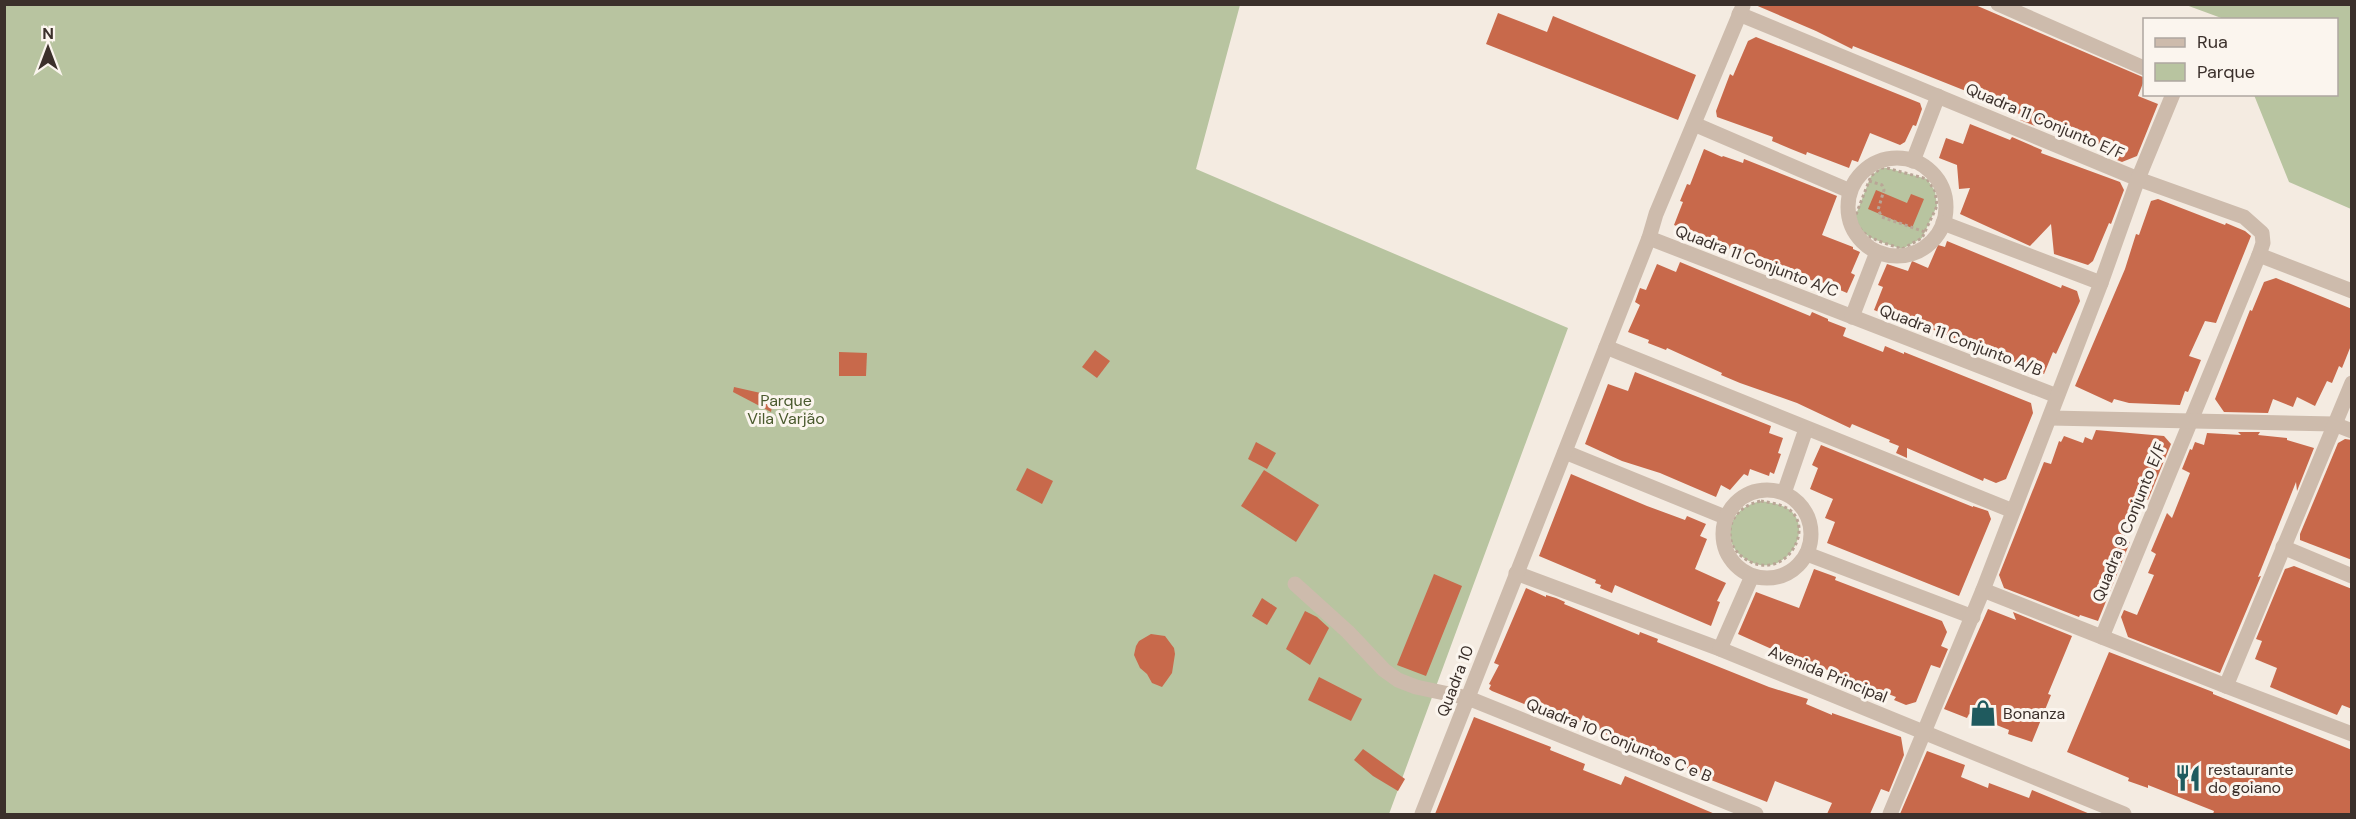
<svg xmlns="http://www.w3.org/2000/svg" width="2356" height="819" font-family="'DM Sans',sans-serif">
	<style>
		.green { fill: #b8c4a0 }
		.building { fill: #c8694b }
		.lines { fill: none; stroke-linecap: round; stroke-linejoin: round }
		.path { stroke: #b9a596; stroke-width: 3; stroke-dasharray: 3 3; stroke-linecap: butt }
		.minor { stroke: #cdbbac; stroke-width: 15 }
		.labels { text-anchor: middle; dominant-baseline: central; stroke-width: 6; stroke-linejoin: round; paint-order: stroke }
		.street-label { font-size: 16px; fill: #3b302b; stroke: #fbf5ee }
		.park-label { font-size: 16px; fill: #4a5a2e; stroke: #fbf5ee }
		.poi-label { font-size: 16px; fill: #3b302b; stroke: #fbf5ee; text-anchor: start }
	</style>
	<rect width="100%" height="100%" fill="#f4ebe1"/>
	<!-- green -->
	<g class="green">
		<polygon points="5,5 1240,5 1196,169 1568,328 1389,814 5,814"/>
		<polygon points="2186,5 2351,5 2351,209 2289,182 2254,95 2336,94 2336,20 2224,19"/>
		<path d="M1881,168H1887L1927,179L1935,191L1937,206L1922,238L1902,249C1884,242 1859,239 1855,217L1871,176Z"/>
		<path d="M1761,501C1771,503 1784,504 1792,512C1814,534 1781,584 1744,558C1738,554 1732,547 1731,540C1726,519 1742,505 1761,501Z"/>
	</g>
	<!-- building -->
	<g class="building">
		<polygon points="1753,4 1973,4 2145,78 2138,96 2158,104 2137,156 2122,162 2112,158 2115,151 2078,135 2080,131 2043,115 2038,127 2020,120 2021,115 1986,99 1853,46 1852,49 1816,31"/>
		<polygon points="1498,13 1547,32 1553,16 1696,75 1678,120 1486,44"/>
		<polygon points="1756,37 1920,103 1922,109 1916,126 1913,125 1905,142 1900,145 1870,133 1858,162 1852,160 1849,168 1807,152 1806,155 1791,149 1772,141 1773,137 1717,117 1716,111 1730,74 1733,76 1748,41"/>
		<polygon points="1970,124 2010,140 2012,137 2042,150 2041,153 2120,182 2124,190 2111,224 2109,223 2093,261 2088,265 2054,254 2051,224 2030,246 1960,214 1970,188 1959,189 1957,165 1939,158 1946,138 1963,144"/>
		<polygon points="1704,149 1722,157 1723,156 1743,163 1744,159 1837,196 1822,235 1853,247 1853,249 1860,252 1851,273 1855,275 1847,293 1819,281 1818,283 1811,280 1773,264 1774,262 1749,252 1747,256 1674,225 1683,202 1680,201 1687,184 1690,185"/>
		<polygon points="1876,190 1907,203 1911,194 1924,199 1912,228 1868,209"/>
		<polygon points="2158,199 2225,225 2226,223 2245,231 2251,236 2216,323 2205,321 2189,356 2201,360 2188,392 2185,391 2180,405 2129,403 2114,399 2112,403 2075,386 2125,269 2136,234 2139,235 2151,201"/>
		<polygon points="1947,241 2061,288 2062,285 2077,291 2080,301 2056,354 2053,352 2044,374 1911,321 1910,323 1897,317 1896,319 1874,310 1883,287 1878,285 1887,264 1908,271 1912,261 1928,268 1938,245 1945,247"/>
		<polygon points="1680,262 1810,316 1812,312 1828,319 1828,321 1846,328 1843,336 1883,352 1885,346 1904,354 1904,352 2031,403 2033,413 2006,479 1996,483 1984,478 1983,481 1907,448 1907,458 1896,453 1899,446 1889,442 1890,440 1852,424 1850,428 1797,403 1740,383 1721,375 1722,373 1667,348 1666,350 1648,343 1649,340 1628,332 1640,305 1635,302 1640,288 1646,290 1657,264 1676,272"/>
		<polygon points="2276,278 2352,309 2352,343 2342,368 2339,366 2332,383 2327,381 2315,406 2297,397 2293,407 2273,399 2268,413 2224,412 2215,399 2250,310 2252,311 2264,282"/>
		<polygon points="1095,350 1110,361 1097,378 1082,367"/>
		<polygon points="839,352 867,353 866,376 839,376"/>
		<polygon points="1635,372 1771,426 1769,433 1783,438 1778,453 1781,454 1774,474 1770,472 1769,476 1750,469 1748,476 1744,474 1730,490 1721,485 1716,497 1660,473 1622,461 1585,444 1608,384 1628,391"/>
		<polygon points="734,387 774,396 771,412 733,392"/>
		<polygon points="2096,430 2164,436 2171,444 2148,500 2136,495 2123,527 2128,529 2123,540 2130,542 2098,621 2080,615 2079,617 2004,588 1999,575 2044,462 2051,464 2059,441 2061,442 2064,436 2083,443 2085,437 2092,440"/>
		<polygon points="2238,432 2260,432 2258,435 2287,438 2287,440 2314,448 2297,491 2296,482 2258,577 2261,576 2220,673 2128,637 2121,617 2124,610 2137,615 2154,575 2148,573 2156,554 2151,551 2167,513 2172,518 2190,473 2182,469 2190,449 2192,450 2195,442 2204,445 2207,433 2241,435"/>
		<polygon points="2345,439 2352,440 2352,560 2300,540 2300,534 2338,443"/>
		<polygon points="1256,442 1276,453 1267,469 1248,459"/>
		<polygon points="1821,445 1973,507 1973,506 1988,511 1991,519 1959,596 1827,543 1835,522 1825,518 1833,499 1810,489 1818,468 1812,465"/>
		<polygon points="1027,468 1053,481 1042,504 1016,490"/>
		<polygon points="1264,470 1319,505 1296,542 1241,506"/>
		<polygon points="1571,474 1647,506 1685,520 1687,516 1706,524 1700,536 1707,539 1695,569 1726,583 1717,601 1720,602 1711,626 1615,585 1612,593 1600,588 1601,585 1595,583 1596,580 1539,556"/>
		<polygon points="2294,566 2352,589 2352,709 2342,705 2337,715 2270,687 2277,668 2255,659 2262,641 2256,639 2285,569"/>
		<polygon points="1814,569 1836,577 1835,580 1942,621 1947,632 1941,646 1948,649 1940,668 1931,665 1916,702 1906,705 1894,700 1896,697 1802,660 1801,662 1738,634 1756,592 1799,608"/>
		<polygon points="1434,574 1462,586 1426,676 1397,665"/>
		<polygon points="1526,588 1546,597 1546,595 1556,598 1565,602 1564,604 1639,635 1640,632 1658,639 1657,642 1769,687 1808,699 1806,704 1832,715 1832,713 1901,737 1904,755 1889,792 1881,789 1870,814 1827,814 1832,803 1775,781 1767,802 1683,769 1685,762 1658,751 1655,757 1616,745 1618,739 1600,732 1583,715 1578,726 1492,691 1489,689 1491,685 1489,684 1499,665 1494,663"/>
		<polygon points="1262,598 1277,608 1267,625 1252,616"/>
		<polygon points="1988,609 2016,620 2013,612 2072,636 2048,694 2051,695 2032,742 2008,734 2009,730 1969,714 1967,718 1944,709"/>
		<polygon points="1305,611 1317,617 1329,628 1310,665 1286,649"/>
		<polygon points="1151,634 1165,636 1174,648 1175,654 1172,673 1162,687 1152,683 1147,674 1140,668 1134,655 1136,646 1139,641"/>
		<polygon points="2109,652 2213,692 2213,694 2352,750 2352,814 2213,814 2214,811 2148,785 2148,788 2128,781 2129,778 2067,752"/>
		<polygon points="1319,677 1362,699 1351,721 1308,700"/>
		<polygon points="1474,717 1551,747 1550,750 1585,764 1583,770 1621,785 1625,776 1715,814 1435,814"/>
		<polygon points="1363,749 1405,779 1398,791 1373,776 1354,760"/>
		<polygon points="1927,751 1965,765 1961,777 1988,788 1989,783 2029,798 2032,790 2090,814 1900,814"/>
	</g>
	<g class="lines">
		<!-- path -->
		<g class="path">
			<path d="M1881,168H1887L1927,179L1935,191L1937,206L1922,238L1902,249C1884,242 1859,239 1855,217L1871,176Z"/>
			<polyline points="1869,181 1882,185 1884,190 1878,210 1882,217 1925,232"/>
			<path d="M1761,501C1771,503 1784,504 1792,512C1814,534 1781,584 1744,558C1738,554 1732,547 1731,540C1726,519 1742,505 1761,501Z"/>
		</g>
		<!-- minor -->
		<g class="minor">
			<polyline points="1998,4 2144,68"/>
			<polyline points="1739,14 2138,179 2244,217 2262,233 2263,243 2259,255 2102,637"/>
			<polyline points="1694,124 1850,191"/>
			<circle cx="1897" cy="207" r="49"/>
			<polyline points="1913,161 1938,96"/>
			<polyline points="1943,223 2101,283"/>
			<polyline points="1649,238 2057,396"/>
			<polyline points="2259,255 2352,291"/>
			<polyline points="1852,317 1877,252"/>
			<polyline points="1606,347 2013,511"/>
			<polyline points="2050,418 2334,424 2352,431"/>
			<polyline points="1565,452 1725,517"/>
			<circle cx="1767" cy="534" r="44"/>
			<polyline points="1784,493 1806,429"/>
			<polyline points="2283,547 2352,576"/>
			<polyline points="1807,554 1973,617"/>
			<polyline points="1516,573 1720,649 2124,814"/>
			<polyline points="1295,584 1348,632 1384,670 1398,680 1416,687 1468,698 1756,814"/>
			<polyline points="1983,590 2226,686 2352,734"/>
			<polyline points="1720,649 1752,576"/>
			<polyline points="2226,686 2352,383"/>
			<polyline points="1422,814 1649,238 1656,214 1743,6"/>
			<polyline points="1890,814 1983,590 2101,283 2138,179 2173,94"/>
		</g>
	</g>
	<!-- icons -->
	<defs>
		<symbol id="shop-bare" viewBox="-9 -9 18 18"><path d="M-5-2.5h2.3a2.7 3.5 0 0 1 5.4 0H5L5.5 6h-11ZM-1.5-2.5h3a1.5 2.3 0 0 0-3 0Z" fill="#1f5a5e" stroke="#fbf5ee" stroke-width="2.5" paint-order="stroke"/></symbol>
		<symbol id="restaurant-bare" viewBox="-9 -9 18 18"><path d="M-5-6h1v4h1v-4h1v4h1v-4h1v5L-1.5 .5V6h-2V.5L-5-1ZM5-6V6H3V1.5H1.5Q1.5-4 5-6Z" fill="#1f5a5e" stroke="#fbf5ee" stroke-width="2.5" paint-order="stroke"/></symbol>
	</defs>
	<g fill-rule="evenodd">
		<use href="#shop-bare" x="1964" y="694" width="38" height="38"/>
		<use href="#restaurant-bare" x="2169" y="759" width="38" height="38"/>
	</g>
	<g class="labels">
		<!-- street labels -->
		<g class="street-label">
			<text transform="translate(2045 121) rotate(23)">Quadra 11 Conjunto E/F</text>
			<text transform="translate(1757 261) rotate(21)">Quadra 11 Conjunto A/C</text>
			<text transform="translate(1961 340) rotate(21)">Quadra 11 Conjunto A/B</text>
			<text transform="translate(2129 522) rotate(-68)">Quadra 9 Conjunto E/F</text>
			<text transform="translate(1828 674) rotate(22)">Avenida Principal</text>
			<text transform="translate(1455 681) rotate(-69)">Quadra 10</text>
			<text transform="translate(1619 740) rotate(22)">Quadra 10 Conjuntos C e B</text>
		</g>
		<!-- park labels -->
		<g class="park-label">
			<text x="786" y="400">Parque<tspan x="786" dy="18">Vila Varjão</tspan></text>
		</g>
		<!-- poi labels -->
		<g class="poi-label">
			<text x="2003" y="713">Bonanza</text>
			<text x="2208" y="769">restaurante<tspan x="2208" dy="18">do goiano</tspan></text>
		</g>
	</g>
	<!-- border -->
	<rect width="2356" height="819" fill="none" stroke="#3b302b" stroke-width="12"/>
	<!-- legend -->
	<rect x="2143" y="18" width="195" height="78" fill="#fbf5ee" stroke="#aea6a0" stroke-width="1.5"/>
	<rect x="2155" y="38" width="30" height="9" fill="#cdbbac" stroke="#aea6a0" stroke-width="1.5"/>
	<text x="2197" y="48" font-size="18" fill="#3b302b">Rua</text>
	<rect x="2155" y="63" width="30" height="18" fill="#b8c4a0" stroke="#aea6a0" stroke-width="1.5"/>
	<text x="2197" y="78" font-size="18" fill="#3b302b">Parque</text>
	<!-- north arrow -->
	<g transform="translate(48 48)" stroke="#fbf5ee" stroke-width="4.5" paint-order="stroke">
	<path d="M0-4.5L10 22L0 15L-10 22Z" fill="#3b302b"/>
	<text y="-9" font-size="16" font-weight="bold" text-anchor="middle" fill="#3b302b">N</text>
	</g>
</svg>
